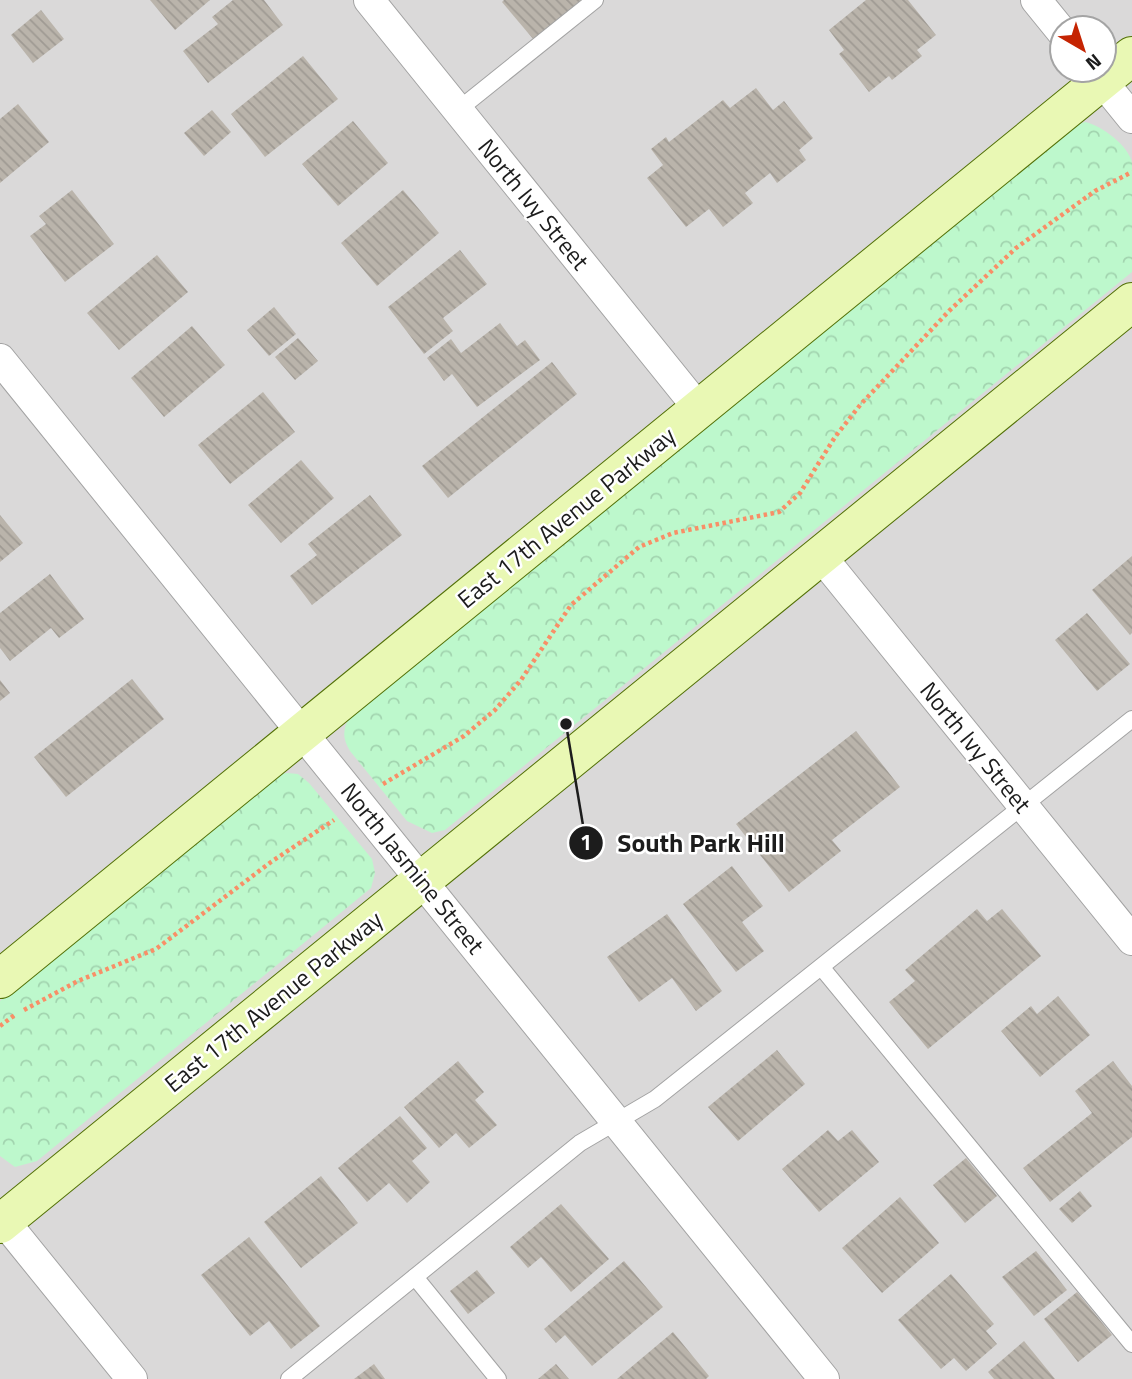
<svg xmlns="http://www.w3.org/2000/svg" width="1132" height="1379" font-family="'Titillium Web',sans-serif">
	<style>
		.residential { fill: #dad9d9; fill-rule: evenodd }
		.park { fill: url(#park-crowns) }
		.building { fill: url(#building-back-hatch) }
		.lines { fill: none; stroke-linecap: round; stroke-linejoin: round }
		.lane-casing { stroke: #a3a3a3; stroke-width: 18 }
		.street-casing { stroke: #a3a3a3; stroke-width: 32 }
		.secondary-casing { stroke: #527006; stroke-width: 40 }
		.path { stroke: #f88f67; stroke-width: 4.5; stroke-dasharray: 3.5 3.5; stroke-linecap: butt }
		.lane { stroke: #fff; stroke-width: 16 }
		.street { stroke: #fff; stroke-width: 30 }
		.secondary { stroke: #e9f8b4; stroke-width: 38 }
		.labels { text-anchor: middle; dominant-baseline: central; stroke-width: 5; stroke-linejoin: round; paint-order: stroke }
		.street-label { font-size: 24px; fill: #1c1c1c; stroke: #fff }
		.leader { fill: none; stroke: #1c1c1c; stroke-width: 2.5 }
		.callout-dot { fill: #1c1c1c; stroke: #fff; stroke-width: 2.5 }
		.mark-label { font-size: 21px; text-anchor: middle; font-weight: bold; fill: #fff }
		.callout-label { font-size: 26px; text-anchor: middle; font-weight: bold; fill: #1c1c1c; stroke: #fff; stroke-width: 5; stroke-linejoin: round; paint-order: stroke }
	</style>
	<defs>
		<pattern id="park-crowns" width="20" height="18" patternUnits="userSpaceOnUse" patternTransform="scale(1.75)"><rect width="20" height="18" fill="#bdf8cc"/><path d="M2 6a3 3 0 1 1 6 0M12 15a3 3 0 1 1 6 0" fill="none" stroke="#a2d4af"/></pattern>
		<pattern id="building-back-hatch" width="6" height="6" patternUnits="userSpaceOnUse" patternTransform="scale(1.75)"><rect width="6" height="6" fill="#bab4ab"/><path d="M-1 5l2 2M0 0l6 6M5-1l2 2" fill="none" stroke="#9f9a93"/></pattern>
	</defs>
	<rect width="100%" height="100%" fill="#edebe1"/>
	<!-- residential -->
	<path class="residential" d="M0,0H1132V1379H0ZM1062,28H1104V70H1062Z"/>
	<!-- park -->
	<g class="park">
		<path d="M1085,122C1101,125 1129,146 1132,163C1132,189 1132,243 1132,272L445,830L432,833L407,821L350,751C342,738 343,730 349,717L1070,127Z"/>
		<polygon points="287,773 298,774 309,783 372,859 375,873 371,888 37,1161 15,1167 0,1156 0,1001 275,775"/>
	</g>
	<!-- building -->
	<g class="building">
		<polygon points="150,0 210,0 175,30"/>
		<polygon points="233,0 264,0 283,25 208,83 183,51 218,24 212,17"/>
		<polygon points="504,0 581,0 534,40 502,2"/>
		<polygon points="866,0 908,0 936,35 917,50 922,56 892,80 889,76 869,92 839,54 844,50 829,30"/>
		<polygon points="41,10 64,39 33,63 11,35"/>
		<polygon points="303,56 338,99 265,157 231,114"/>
		<polygon points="756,88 773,110 784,101 813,138 799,150 806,160 777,183 770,173 745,193 753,203 723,227 709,209 686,227 647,178 663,165 651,149 666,137 669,142 723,100 730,108"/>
		<polygon points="18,104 49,142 0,183 0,119"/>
		<polygon points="212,110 231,132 204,156 184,133"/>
		<polygon points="353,121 388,163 338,206 302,164"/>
		<polygon points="72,190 114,244 65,282 30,236 46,224 39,216"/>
		<polygon points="403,190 439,233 377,286 341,243"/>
		<polygon points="460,250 487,284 443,318 453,331 424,354 388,307"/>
		<polygon points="157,255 188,292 119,350 87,313"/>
		<polygon points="274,307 296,334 269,356 247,330"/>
		<polygon points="500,323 517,346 525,340 540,360 477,407 452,374 444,381 427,358 451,339 461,353"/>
		<polygon points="192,326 225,365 164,417 131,378"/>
		<polygon points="298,338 318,361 295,380 275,357"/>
		<polygon points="552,362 577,394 448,498 422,466"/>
		<polygon points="263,392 295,432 230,484 198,445"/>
		<polygon points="301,460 334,498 281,543 248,505"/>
		<polygon points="370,495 402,535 312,605 290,576 317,555 308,544"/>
		<polygon points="0,515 23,543 0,562"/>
		<polygon points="1132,556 1132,633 1130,635 1092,590"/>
		<polygon points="50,574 84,619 59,638 51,628 10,661 0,648 0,613"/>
		<polygon points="1087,613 1130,664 1097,691 1055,640"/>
		<polygon points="132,679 164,719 66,797 34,757"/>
		<polygon points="0,680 10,693 0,701"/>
		<polygon points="856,731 900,787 832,840 841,851 789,892 736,824"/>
		<polygon points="732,866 763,906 742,922 764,951 736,972 683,904"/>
		<polygon points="977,909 987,921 1002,909 1041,956 928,1049 889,1002 915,981 905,970"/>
		<polygon points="667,914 722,991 696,1011 672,978 639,1002 607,957"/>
		<polygon points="1058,996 1090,1035 1040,1077 1001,1031 1031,1006 1037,1014"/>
		<polygon points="777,1050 805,1084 738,1141 708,1107"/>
		<polygon points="458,1061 484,1092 475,1100 497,1125 469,1148 456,1133 439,1148 404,1107"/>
		<polygon points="1113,1061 1132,1086 1132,1137 1050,1202 1023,1168 1092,1113 1075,1091"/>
		<polygon points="400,1116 427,1148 412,1161 430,1182 407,1203 389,1183 367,1202 338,1168"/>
		<polygon points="828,1130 838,1141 852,1130 879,1162 819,1212 782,1169"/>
		<polygon points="966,1158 997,1196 965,1223 933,1185"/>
		<polygon points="321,1176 358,1223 301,1268 264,1222"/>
		<polygon points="1080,1191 1092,1206 1072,1223 1059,1209"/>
		<polygon points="900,1197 939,1243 882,1293 842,1248"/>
		<polygon points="561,1204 609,1259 571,1292 541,1257 528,1268 510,1247"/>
		<polygon points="249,1237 320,1326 291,1349 269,1321 250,1336 201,1275"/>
		<polygon points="1036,1251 1067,1290 1034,1316 1002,1277"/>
		<polygon points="624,1261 663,1307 592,1366 565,1335 556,1343 544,1329"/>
		<polygon points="477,1270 495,1293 468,1314 450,1291"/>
		<polygon points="951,1274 994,1324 986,1331 997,1344 966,1371 954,1358 941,1369 898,1320"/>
		<polygon points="1077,1292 1112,1335 1078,1362 1044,1319"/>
		<polygon points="673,1332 709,1376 706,1379 617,1379"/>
		<polygon points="1024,1341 1055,1379 994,1379 988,1372"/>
		<polygon points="374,1364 385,1379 354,1379"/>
		<polygon points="556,1364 569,1379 538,1379"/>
	</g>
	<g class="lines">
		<defs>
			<g id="lane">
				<polyline points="458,110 595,0"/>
				<polyline points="822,968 1132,1344"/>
				<polyline points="415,1277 498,1379"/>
				<polyline points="289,1379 580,1143 655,1099 1132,719"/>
			</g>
			<g id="street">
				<polyline points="369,0 699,409"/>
				<polyline points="1036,0 1062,32"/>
				<polyline points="1093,70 1132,118"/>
				<polyline points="0,359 824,1379"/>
				<polyline points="820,555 1132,940"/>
				<polyline points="0,1216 132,1379"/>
			</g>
			<g id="secondary">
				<polyline points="0,979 1132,56"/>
				<polyline points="0,1224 1132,302"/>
			</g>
		</defs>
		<!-- lane casing -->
		<use href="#lane" class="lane-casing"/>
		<!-- street casing -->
		<use href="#street" class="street-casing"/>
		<!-- secondary casing -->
		<use href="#secondary" class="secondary-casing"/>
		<!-- path -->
		<g class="path">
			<polyline points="383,784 464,736 495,710 521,680 571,605 639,547 673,533 779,512 800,493 835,437 861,404 949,311 1016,248 1095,191 1132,172"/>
			<polyline points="24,1010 78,981 156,949 271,862 334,820"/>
			<polyline points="0,1026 16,1014"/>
		</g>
		<!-- lane -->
		<use href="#lane" class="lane"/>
		<!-- street -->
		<use href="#street" class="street"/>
		<!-- secondary -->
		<use href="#secondary" class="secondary"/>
	</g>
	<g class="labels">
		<!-- street labels -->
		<g class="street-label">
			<text transform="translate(534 204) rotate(51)">North Ivy Street</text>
			<text transform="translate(566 517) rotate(-39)">East 17th Avenue Parkway</text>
			<text transform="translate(976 747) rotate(51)">North Ivy Street</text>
			<text transform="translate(413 868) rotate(51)">North Jasmine Street</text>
			<text transform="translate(273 1001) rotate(-39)">East 17th Avenue Parkway</text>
		</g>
	</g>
	<!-- callouts -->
	<path class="leader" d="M566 724L586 843"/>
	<g class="callout-dot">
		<circle cx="566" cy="724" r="7"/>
		<circle cx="586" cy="843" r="18"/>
	</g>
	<g class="mark-label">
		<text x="586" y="850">1</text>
	</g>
	<g class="callout-label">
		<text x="701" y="852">South Park Hill</text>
	</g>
	<!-- north arrow -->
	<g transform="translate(1083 49) rotate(141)"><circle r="33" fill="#ffffff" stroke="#a4a4a4" stroke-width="2"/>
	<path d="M0-5L12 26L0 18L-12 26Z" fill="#c52402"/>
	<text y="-10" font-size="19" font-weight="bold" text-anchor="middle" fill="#1c1c1c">N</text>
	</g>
</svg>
